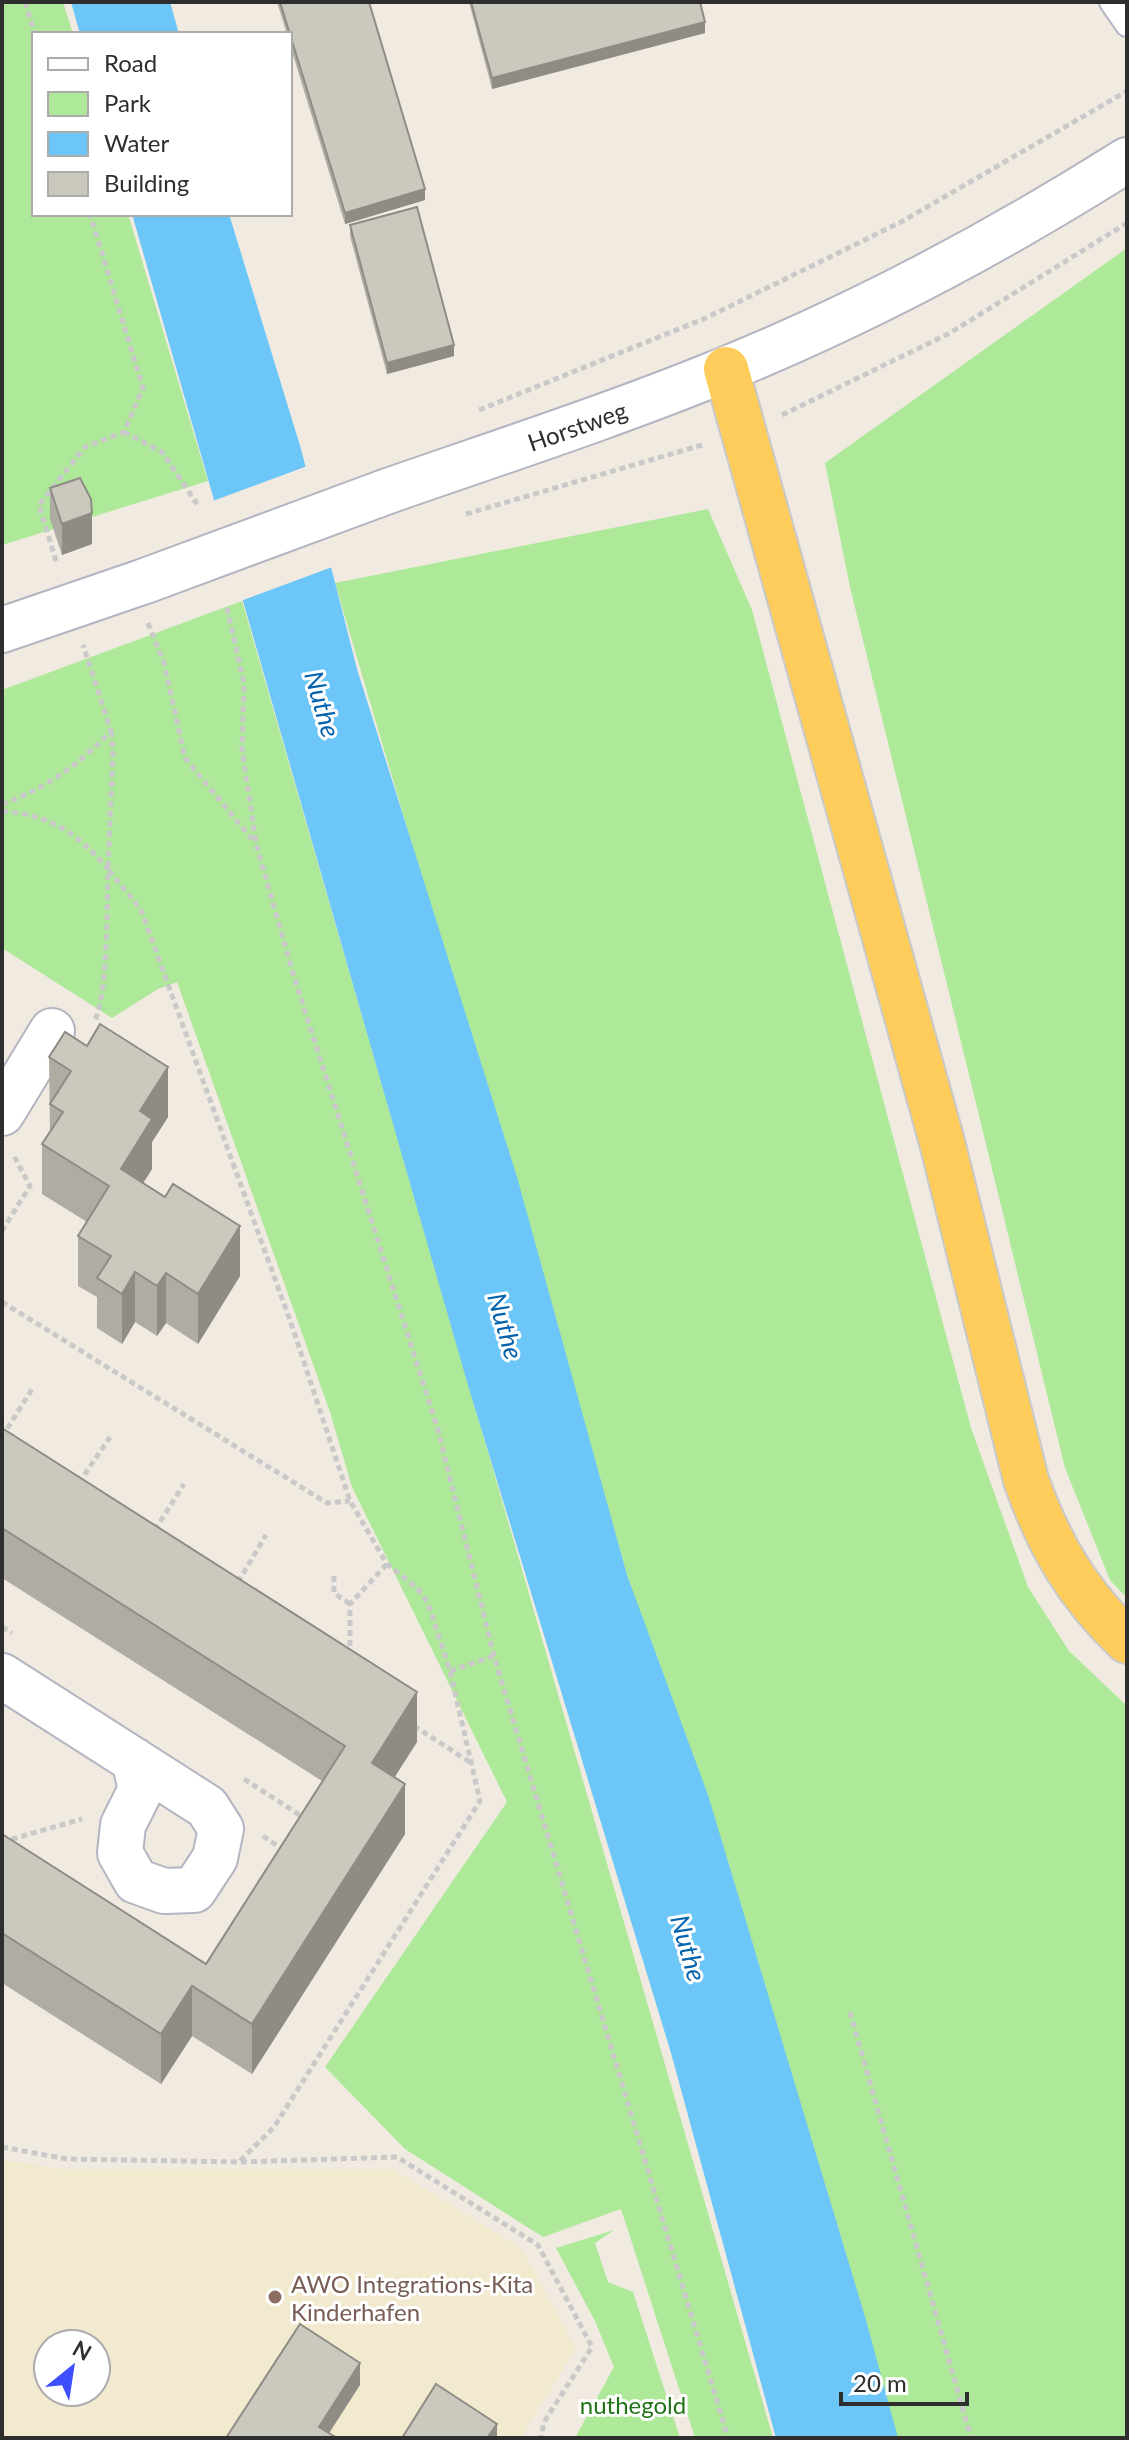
<svg xmlns="http://www.w3.org/2000/svg" width="1129" height="2440" font-family="Lato,sans-serif">
	<style>
		.education { fill: #f2eacf; fill-rule: evenodd }
		.green { fill: #ade999 }
		.water { fill: #6dc6f8 }
		.pier { fill: #f0eae0 }
		.lines { fill: none; stroke-linecap: round; stroke-linejoin: round }
		.service-casing { stroke: #b4b4c2; stroke-width: 26 }
		.minor-casing { stroke: #b4b4c2; stroke-width: 48 }
		.tertiary-casing { stroke: #b4b4c2; stroke-width: 48 }
		.trunk-casing { stroke: #c9c9c9; stroke-width: 48 }
		.path { stroke: #c9c9c9; stroke-width: 5; stroke-dasharray: 6 4; stroke-linecap: butt }
		.service { stroke: #fff; stroke-width: 22 }
		.minor { stroke: #fff; stroke-width: 44 }
		.tertiary { stroke: #fff; stroke-width: 44 }
		.trunk { stroke: #fdcc5a; stroke-width: 44 }
		.tertiary-bridge-casing { stroke: #b4b4c2; stroke-width: 48; stroke-linecap: butt }
		.tertiary-bridge { stroke: #fff; stroke-width: 44 }
		.wall { fill: #afaca3 }
		.shaded-wall { fill: #8e8c85 }
		.building { fill: #cbc8be; stroke: #8e8c85; stroke-width: 2 }
		.education-dot { fill: #8d6e63; stroke: #fff; stroke-width: 3 }
		.labels { text-anchor: middle; dominant-baseline: central; stroke-width: 6; stroke-linejoin: round; paint-order: stroke }
		.street-label { font-size: 24px; fill: #2e2e2e; stroke: #fff }
		.education-label { font-size: 24px; fill: #785e54; stroke: #fff; text-anchor: start }
		.park-label { font-size: 24px; fill: #207316; stroke: #fff }
		.water-label { font-size: 26px; font-style: italic; fill: #0362ac; stroke: #fff }
	</style>
	<rect width="100%" height="100%" fill="#f0eae0"/>
	<!-- education -->
	<path class="education" d="M2,2160L64,2169H393L522,2249L576,2348L521,2438H2ZM48,2344H96V2392H48Z"/>
	<!-- green -->
	<g class="green">
		<polygon points="2,2 63,2 73,34 34,34 34,214 128,214 208,481 2,545"/>
		<polygon points="1127,248 1127,1598 1110,1580 1065,1468 850,587 825,463"/>
		<polygon points="708,509 752,610 971,1428 1028,1587 1069,1651 1127,1706 1127,2438 881,2438 335,583"/>
		<polygon points="242,601 773,2438 695,2438 621,2209 543,2237 405,2149 325,2067 507,1802 352,1487 330,1412 177,982 158,989 112,1018 2,948 2,690"/>
		<polygon points="614,2230 595,2243 608,2282 633,2292 680,2438 575,2438 614,2367 595,2321 556,2248"/>
	</g>
	<!-- water -->
	<g class="water">
		<polygon points="71,2 170,2 179,34 80,34"/>
		<polygon points="132,214 229,214 301,449 357,669 517,1177 627,1575 708,1795 866,2320 898,2438 776,2438 671,2053 467,1382"/>
	</g>
	<!-- pier -->
	<polygon class="pier" points="310,465 335,566 238,602 210,502"/>
	<g class="lines">
		<defs>
			<polyline id="service" points="1111,2 1127,25"/>
			<g id="minor">
				<polyline points="2,1113 52,1031"/>
				<polyline points="2,1676 207,1807 221,1829 215,1858 194,1890 164,1891 136,1881 120,1853 123,1825 141,1789 134,1760"/>
			</g>
			<g id="tertiary">
				<path id="s1" d="M388,491C500,452 614,415 724,370C864,313 999,241 1127,160"/>
				<polyline points="2,630 145,581"/>
			</g>
			<path id="trunk" d="M726,369L942,1142L1026,1480C1049,1545 1077,1593 1127,1641"/>
		</defs>
		<!-- service casing -->
		<use href="#service" class="service-casing"/>
		<!-- minor casing -->
		<use href="#minor" class="minor-casing"/>
		<!-- tertiary casing -->
		<use href="#tertiary" class="tertiary-casing"/>
		<!-- trunk casing -->
		<use href="#trunk" class="trunk-casing"/>
		<!-- path -->
		<g class="path">
			<polyline points="25,2 35,34"/>
			<polyline points="479,410 706,318 901,222 1127,91"/>
			<polyline points="782,415 950,333 1127,223"/>
			<polyline points="124,432 162,452 197,504"/>
			<polyline points="466,514 702,445"/>
			<polyline points="56,561 39,505 85,447 124,432 143,388 90,214"/>
			<polyline points="227,608 244,683 242,749 256,843 292,970 438,1430 494,1656 728,2438"/>
			<polyline points="148,623 164,663 185,758 255,843"/>
			<path d="M2,804C46,789 79,764 111,731L83,645"/>
			<path d="M2,811C51,815 77,833 108,869C107,901 108,999 94,1022"/>
			<polyline points="2,1231 30,1186 13,1154"/>
			<polyline points="2,1302 327,1503 350,1501"/>
			<polyline points="2,1437 32,1389"/>
			<polyline points="79,1483 110,1437"/>
			<polyline points="155,1530 184,1484"/>
			<polyline points="334,1576 334,1593 350,1604"/>
			<polyline points="238,1582 266,1535"/>
			<polyline points="2,1627 12,1633"/>
			<polyline points="350,1656 350,1604 387,1564"/>
			<polyline points="450,1671 494,1656"/>
			<polyline points="414,1726 473,1764"/>
			<polyline points="244,1779 306,1819"/>
			<polyline points="263,1836 285,1851"/>
			<polyline points="2,1842 82,1819"/>
			<polyline points="850,2012 971,2438"/>
			<polyline points="2,2147 67,2159 239,2162 274,2127 480,1801 450,1671 428,1603 417,1588 387,1564 350,1501 291,1323 141,910 108,869 113,750 111,731"/>
			<polyline points="241,2162 397,2157 538,2245 592,2347 544,2422 541,2438"/>
		</g>
		<!-- service -->
		<use href="#service" class="service"/>
		<!-- minor -->
		<use href="#minor" class="minor"/>
		<!-- tertiary -->
		<use href="#tertiary" class="tertiary"/>
		<!-- trunk -->
		<use href="#trunk" class="trunk"/>
		<defs>
			<polyline id="tertiary-bridge" points="145,581 388,491"/>
		</defs>
		<!-- tertiary-bridge casing -->
		<use href="#tertiary-bridge" class="tertiary-bridge-casing"/>
		<!-- tertiary-bridge -->
		<use href="#tertiary-bridge" class="tertiary-bridge"/>
	</g>
	<!-- wall -->
	<g class="wall">
		<polygon points="277,2 369,2 425,200 345,224 290,45 290,34 287,34"/>
		<polygon points="469,2 700,2 705,33 492,89"/>
		<polygon points="350,225 454,356 387,374 350,236"/>
		<polygon points="50,488 92,544 62,555 50,519"/>
		<polygon points="49,1057 168,1117 152,1142 152,1169 143,1183 240,1276 198,1344 166,1323 157,1336 135,1322 122,1344 97,1328 97,1297 78,1286 78,1236 87,1222 42,1194 42,1144 50,1133"/>
		<polygon points="2,1428 417,1742 394,1777 405,1834 252,2074 192,2036 161,2084 2,1983 2,1834 206,1964 322,1781 2,1578"/>
	</g>
	<!-- shaded-wall -->
	<g class="shaded-wall">
		<polygon points="705,22 705,33 492,89 492,78"/>
		<polygon points="425,189 425,200 345,224 345,213"/>
		<polygon points="454,345 454,356 387,374 387,363"/>
		<polygon points="92,513 92,544 62,555 62,524"/>
		<polygon points="168,1067 168,1117 152,1142 152,1169 121,1218 121,1169 140,1111"/>
		<polygon points="240,1226 240,1276 198,1344 198,1294"/>
		<polygon points="135,1272 135,1322 122,1344 122,1294"/>
		<polygon points="166,1273 166,1323 157,1336 157,1286"/>
		<polygon points="417,1692 417,1742 372,1813 372,1763"/>
		<polygon points="405,1784 405,1834 252,2074 252,2024"/>
		<polygon points="192,1986 192,2036 161,2084 161,2034"/>
		<polygon points="360,2363 360,2385 326,2438 319,2427"/>
		<polygon points="497,2424 497,2438 487,2438"/>
	</g>
	<!-- building -->
	<g class="building">
		<polygon points="280,2 369,2 425,189 345,213"/>
		<polygon points="471,2 700,2 705,22 492,78"/>
		<polygon points="417,207 454,345 387,363 350,225"/>
		<polygon points="80,478 91,499 92,513 62,524 50,488"/>
		<polygon points="100,1024 168,1067 140,1111 152,1119 121,1169 165,1197 173,1184 240,1226 198,1294 166,1273 157,1286 135,1272 122,1294 97,1278 111,1256 78,1236 109,1186 42,1144 63,1112 50,1104 71,1071 49,1057 65,1032 87,1046"/>
		<polygon points="2,1428 417,1692 372,1763 405,1784 252,2024 192,1986 161,2034 2,1933 2,1834 206,1964 345,1746 2,1528"/>
		<polygon points="300,2324 360,2363 319,2427 337,2438 226,2438"/>
		<polygon points="436,2384 497,2424 487,2438 402,2438"/>
	</g>
	<!-- markers -->
	<circle class="education-dot" cx="275" cy="2297" r="8"/>
	<g class="labels">
		<!-- street labels -->
		<g class="street-label">
			<text stroke="none"><textPath href="#s1" startOffset="200">Horstweg</textPath></text>
		</g>
		<!-- education labels -->
		<g class="education-label">
			<text x="291" y="2283">AWO Integrations-Kita<tspan x="291" dy="28">Kinderhafen</tspan></text>
		</g>
		<!-- park labels -->
		<g class="park-label">
			<text x="633" y="2404">nuthegold</text>
		</g>
		<!-- water labels -->
		<g class="water-label">
			<text transform="translate(323 704) rotate(74)">Nuthe</text>
			<text transform="translate(506 1326) rotate(74)">Nuthe</text>
			<text transform="translate(689 1948) rotate(74)">Nuthe</text>
		</g>
	</g>
	<!-- border -->
	<rect width="1129" height="2440" fill="none" stroke="#2e2e2e" stroke-width="8"/>
	<!-- legend -->
	<rect x="32" y="32" width="260" height="184" fill="#ffffff" stroke="#ababab" stroke-width="2"/>
	<rect x="48" y="58" width="40" height="12" fill="#ffffff" stroke="#ababab" stroke-width="2"/>
	<text x="104" y="72" font-size="24" fill="#2e2e2e">Road</text>
	<rect x="48" y="92" width="40" height="24" fill="#ade999" stroke="#ababab" stroke-width="2"/>
	<text x="104" y="112" font-size="24" fill="#2e2e2e">Park</text>
	<rect x="48" y="132" width="40" height="24" fill="#6dc6f8" stroke="#ababab" stroke-width="2"/>
	<text x="104" y="152" font-size="24" fill="#2e2e2e">Water</text>
	<rect x="48" y="172" width="40" height="24" fill="#cbc8be" stroke="#ababab" stroke-width="2"/>
	<text x="104" y="192" font-size="24" fill="#2e2e2e">Building</text>
	<!-- north arrow -->
	<g transform="translate(72 2368) rotate(30)"><circle r="38" fill="#ffffff" stroke="#ababab" stroke-width="2"/>
	<path d="M0-6L14 30L0 20L-14 30Z" fill="#3d4fff"/>
	<text y="-12" font-size="22" font-weight="bold" text-anchor="middle" fill="#2e2e2e">N</text>
	</g>
	<!-- scale -->
	<path d="M841 2392v12h126v-12" fill="none" stroke="#2e2e2e" stroke-width="4"/>
	<text x="853" y="2392" font-size="24" fill="#2e2e2e" stroke="#ffffff" stroke-width="6" paint-order="stroke">20 m</text>
</svg>
